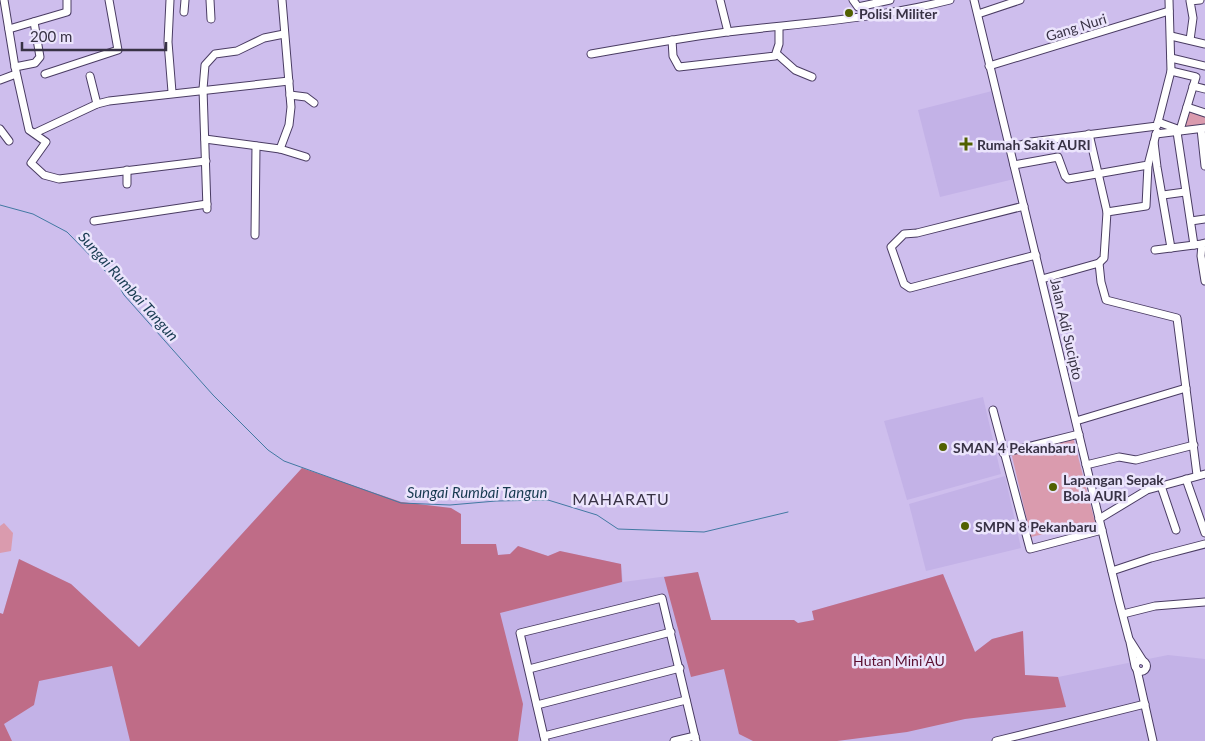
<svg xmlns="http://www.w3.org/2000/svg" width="1205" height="741" font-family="Lato,sans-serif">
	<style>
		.built { fill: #c3b2e7 }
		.green { fill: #da9bae }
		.forest { fill: #bf6c87 }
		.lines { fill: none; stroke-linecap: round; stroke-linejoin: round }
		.stream { stroke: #4279a2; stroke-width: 1 }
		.minor-casing { stroke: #4a3c63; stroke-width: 9 }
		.minor { stroke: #fff; stroke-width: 7 }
		.poi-dot { fill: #516001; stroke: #ebe4fc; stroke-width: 2 }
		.labels { text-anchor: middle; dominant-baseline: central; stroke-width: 5; stroke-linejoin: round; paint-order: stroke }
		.poi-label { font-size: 14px; font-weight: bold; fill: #383245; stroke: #ebe4fc; text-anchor: start }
		.street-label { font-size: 14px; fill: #383245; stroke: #ebe4fc }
		.park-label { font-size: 14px; fill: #5b0f30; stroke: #ebe4fc }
		.water-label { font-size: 15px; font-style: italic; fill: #183b51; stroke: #ebe4fc }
		.quarter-label { font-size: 16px; letter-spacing: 1px; fill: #383245; stroke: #ebe4fc }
	</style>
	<rect width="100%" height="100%" fill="#cebeed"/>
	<!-- built -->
	<g class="built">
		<polygon points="992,91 1014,179 940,197 918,110"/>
		<polygon points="983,397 1001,474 907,500 884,421"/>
		<polygon points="302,468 402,502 451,508 461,514 461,544 496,544 498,555 510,554 518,546 548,556 560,551 621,564 623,582 698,572 711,620 794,620 798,623 814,620 812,611 943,574 975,652 992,639 1023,631 1025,675 1058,677 1168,655 1205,659 1205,741 0,741 0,613 3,614 19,559 71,584 139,647"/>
		<polygon points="1005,476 1021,548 926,571 909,504"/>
	</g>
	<!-- green -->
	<g class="green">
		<polygon points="1188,109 1205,115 1205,126 1186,129 1183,125"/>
		<polygon points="1073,437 1095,522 1031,537 1011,452"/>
		<polygon points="4,523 13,533 11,551 0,553 0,526"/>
	</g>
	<!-- forest -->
	<g class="forest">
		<polygon points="302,468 401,502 451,508 461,514 461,544 496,544 498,555 510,554 518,546 548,556 560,551 621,564 622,582 500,613 523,704 518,741 130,741 112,666 39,681 34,705 4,724 12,741 0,741 0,613 3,614 19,559 71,584 139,647"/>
		<polygon points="698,572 711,620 794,620 798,623 814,620 812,611 943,574 975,652 992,639 1023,631 1025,675 1058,677 1066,707 965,719 907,732 837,741 753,741 739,734 724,669 691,677 664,577"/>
	</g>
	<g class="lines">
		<!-- stream -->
		<polyline class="stream" points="0,205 33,214 67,232 117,283 124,295 213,395 268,450 284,461 401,503 450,505 496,501 548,500 597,515 618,529 704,532 788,512"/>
		<defs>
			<g id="minor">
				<polyline points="4,0 15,67 29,130 46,142 31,163 44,175 59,179 206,161"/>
				<polyline points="170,0 168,42 172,92"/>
				<polyline points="210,0 211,19"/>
				<polyline points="720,0 728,32"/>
				<polyline points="853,0 858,7 890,0"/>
				<polyline points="974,0 1119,601 1129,639 1143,661"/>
				<polyline points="184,12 185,0"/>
				<polyline points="978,14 1020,0"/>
				<polyline points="9,29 67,12 67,0"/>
				<polyline points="1171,36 1205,44"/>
				<polyline points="672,40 673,56 679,67 775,56 779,44 779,27"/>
				<polyline points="1190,40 1193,18 1190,1 1200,0"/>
				<path d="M591,54C636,46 681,38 727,32C802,23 876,19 950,0"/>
				<polyline points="777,54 795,70 812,77"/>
				<polyline points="1171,58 1205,66"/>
				<polyline points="989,66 1169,11"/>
				<polyline points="15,67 35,63 40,57 34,22"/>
				<polyline points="45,74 118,50 109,0"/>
				<polyline points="90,76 97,104"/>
				<polyline points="0,80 16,74"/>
				<polyline points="1193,86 1205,89"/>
				<polyline points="290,95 306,97 314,103"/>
				<polyline points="1187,107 1205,113"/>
				<polyline points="1158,122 1180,130 1196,77 1171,71"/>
				<polyline points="0,129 9,141"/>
				<polyline points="1201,129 1205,166"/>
				<polyline points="1157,132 1156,134 1205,128"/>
				<polyline points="1177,132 1194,245"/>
				<polyline points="35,133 97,104 109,101 289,81"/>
				<polyline points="1089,134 1107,212"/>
				<polyline points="1156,134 1154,142 1157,167 1171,248"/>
				<polyline points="205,139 280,149 306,157"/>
				<polyline points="1010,148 1031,142 1157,126 1171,71 1169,0"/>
				<polyline points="280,149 289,125 291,107 282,0"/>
				<polyline points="1014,165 1058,157 1065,176 1068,179 1148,165 1154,142"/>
				<polyline points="127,170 127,184"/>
				<polyline points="1163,195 1185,192"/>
				<polyline points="1024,206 917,233 904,234 891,247 904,284 910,288 1036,255"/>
				<polyline points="207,209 203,89 205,65 215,54 237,51 264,38 284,34"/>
				<polyline points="94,221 207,204"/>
				<polyline points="1191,221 1205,219"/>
				<polyline points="255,235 256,146"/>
				<polyline points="1205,243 1202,244 1201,256 1205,281"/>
				<polyline points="1155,250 1202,244"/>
				<polyline points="1099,263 1104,258 1107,212 1146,206 1148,165"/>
				<polyline points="1042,279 1099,263 1101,282 1106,300 1177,318 1197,475"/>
				<polyline points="993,410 1030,549 1102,530"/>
				<polyline points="1076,421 1186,388"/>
				<polyline points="1003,453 1079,434"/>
				<polyline points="1086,465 1119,457 1136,460 1194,445"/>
				<polyline points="1186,479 1205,533"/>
				<polyline points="1161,486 1176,530"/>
				<polyline points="1099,519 1147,490 1205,474"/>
				<polyline points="1112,571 1151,558 1205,544"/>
				<polyline points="1123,614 1155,606 1205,602"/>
				<polyline points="1130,642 1135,666"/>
				<circle cx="1141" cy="666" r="5.5"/>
				<polyline points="529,669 671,632"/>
				<polyline points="1137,670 1153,741"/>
				<polyline points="537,705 680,668"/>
				<polyline points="544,736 686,700"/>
				<polyline points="545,741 520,633 662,598 696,741"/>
				<polyline points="674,741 695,736"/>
				<polyline points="996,741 1145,704"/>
			</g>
		</defs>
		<!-- minor casing -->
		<use href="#minor" class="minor-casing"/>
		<!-- minor -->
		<use href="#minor" class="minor"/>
	</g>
	<!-- markers -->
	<g class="poi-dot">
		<circle cx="849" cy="13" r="5"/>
		<path d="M963.5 136.5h5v5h5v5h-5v5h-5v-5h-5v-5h5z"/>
		<circle cx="943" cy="447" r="5"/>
		<circle cx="1053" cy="487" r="5"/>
		<circle cx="965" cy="526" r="5"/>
	</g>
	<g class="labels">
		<!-- poi labels -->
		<g class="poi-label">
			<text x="859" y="13">Polisi Militer</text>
			<text x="977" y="144">Rumah Sakit AURI</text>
			<text x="953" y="447">SMAN 4 Pekanbaru</text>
			<text x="1063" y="479">Lapangan Sepak<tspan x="1063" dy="16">Bola AURI</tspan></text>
			<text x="975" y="526">SMPN 8 Pekanbaru</text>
		</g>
		<!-- street labels -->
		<g class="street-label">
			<text transform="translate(1076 27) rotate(-17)">Gang Nuri</text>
			<text transform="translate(1067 329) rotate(77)">Jalan Adi Sucipto</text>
		</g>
		<!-- park labels -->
		<g class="park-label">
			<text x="899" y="660">Hutan Mini AU</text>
		</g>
		<!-- water labels -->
		<g class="water-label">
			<text transform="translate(129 286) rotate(48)">Sungai Rumbai Tangun</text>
			<text x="477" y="492">Sungai Rumbai Tangun</text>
		</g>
		<!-- quarter labels -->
		<g class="quarter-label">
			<text x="621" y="498">MAHARATU</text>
		</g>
	</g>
	<!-- scale -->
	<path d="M22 42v8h144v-8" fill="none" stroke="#383245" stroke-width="2.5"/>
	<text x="30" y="42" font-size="15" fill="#383245" stroke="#ebe4fc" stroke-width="4" paint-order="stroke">200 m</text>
</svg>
